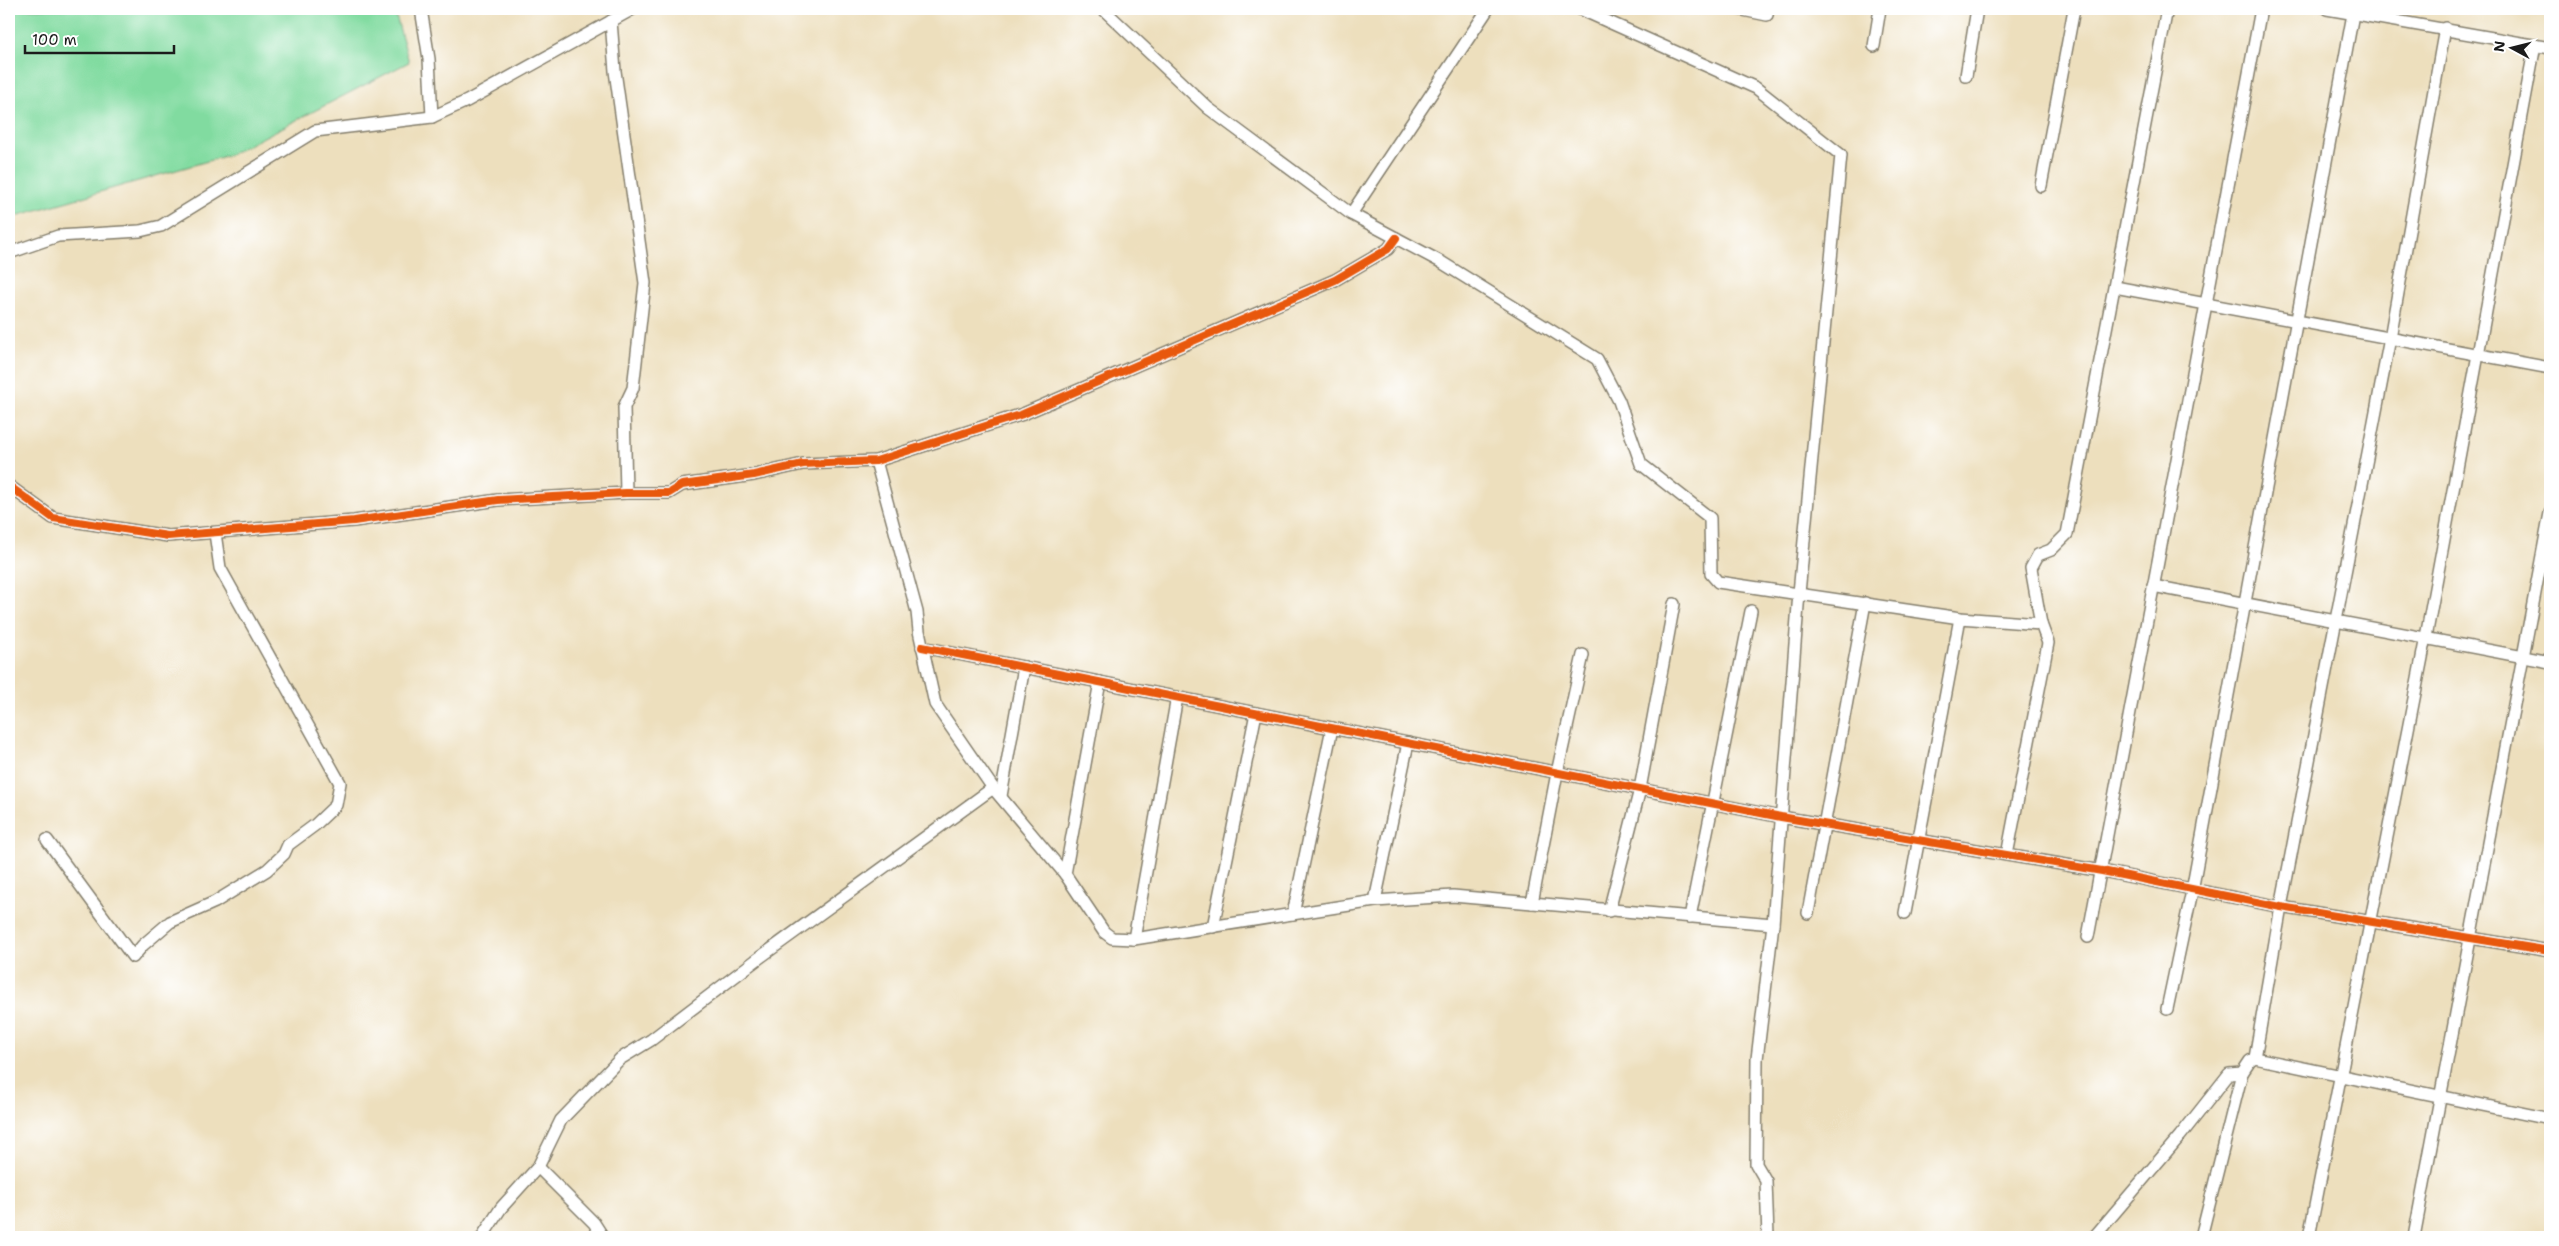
<svg xmlns="http://www.w3.org/2000/svg" width="2559" height="1246" font-family="'Shantell Sans',sans-serif">
	<style>
		.green { fill: #81dba0; stroke: #4e7c5e }
		.lines { fill: none; stroke-linecap: round; stroke-linejoin: round }
		.street-casing { stroke: #847e6c; stroke-width: 14 }
		.street { stroke: #fff; stroke-width: 11 }
		.cycleway-casing { stroke: #fff; stroke-width: 11 }
		.cycleway { stroke: #e8590c; stroke-width: 8 }
	</style>
	<rect width="100%" height="100%" fill="#fff"/>
	<filter id="ink" filterUnits="userSpaceOnUse"><feTurbulence type="fractalNoise" baseFrequency=".02" numOctaves="2"/><feDisplacementMap in="SourceGraphic" scale="10" xChannelSelector="R" yChannelSelector="G"/><feConvolveMatrix kernelMatrix="1 2 1 2 8 2 1 2 1" color-interpolation-filters="sRGB"/></filter>
	<filter id="wash" filterUnits="userSpaceOnUse"><feTurbulence type="fractalNoise" baseFrequency=".0096" numOctaves="4" result="noise"/><feDisplacementMap in="SourceGraphic" scale="20" xChannelSelector="R" yChannelSelector="G"/><feGaussianBlur stdDeviation="1.12" result="paint"/><feColorMatrix in="noise" values="0 0 0 0 0 0 0 0 0 0 0 0 0 0 0 0 0 1.4 0 .05"/><feComposite in="paint" operator="in"/></filter>
	<g filter="url(#wash)">
		<rect width="100%" height="100%" fill="#eddfbd"/>
		<!-- green -->
		<polygon class="green" points="9,9 394,9 409,62 229,155 9,218"/>
	</g>
	<g filter="url(#ink)">
		<g class="lines">
			<defs>
				<g id="street">
					<polyline points="421,9 429,59 432,117"/>
					<polyline points="1103,9 1208,108 1351,214 1441,262 1597,359 1619,401 1641,464 1710,518 1711,574 1718,582 1960,618 2041,624"/>
					<polyline points="1580,9 1756,88 1841,155 1799,593 1773,924 1757,1059 1756,1164 1766,1181 1768,1237"/>
					<polyline points="1738,9 1767,15 1768,9"/>
					<polyline points="2327,9 2550,48"/>
					<polyline points="611,21 615,71 645,283 633,388 624,407 626,493"/>
					<polyline points="1874,46 1880,9"/>
					<polyline points="1966,76 1977,9"/>
					<polyline points="2041,186 2074,9"/>
					<polyline points="1351,214 1488,9"/>
					<polyline points="9,253 58,236 140,231 161,226 315,131 432,117 467,101 633,9"/>
					<polyline points="2115,287 2550,368"/>
					<polyline points="876,461 917,612 919,631 935,704 993,788 1065,874 1104,932 1112,938 1134,939 1375,901 1453,896 1773,924"/>
					<polyline points="9,486 53,518 168,536 354,521 498,500 626,493 669,493 682,485 754,475 803,464 876,461 1023,414 1335,280 1388,249 1396,238"/>
					<polyline points="2153,586 2550,662"/>
					<polyline points="922,647 1781,817 2102,871 2281,907 2550,951"/>
					<polyline points="1001,796 1024,667"/>
					<polyline points="47,840 133,957 143,945 170,922 215,902 267,870 284,854 288,845 315,825 336,805 340,783 220,568 215,533"/>
					<polyline points="2007,855 2048,643 2041,624 2031,568 2038,555 2051,550 2067,534 2167,9"/>
					<polyline points="1065,874 1100,682"/>
					<polyline points="1375,901 1408,743"/>
					<polyline points="1532,903 1557,773 1583,655"/>
					<polyline points="1609,911 1640,789 1674,604"/>
					<polyline points="1808,913 1865,603"/>
					<polyline points="1905,913 1960,618"/>
					<polyline points="1293,914 1332,728"/>
					<polyline points="1690,917 1751,611"/>
					<polyline points="1213,927 1256,713"/>
					<polyline points="2088,937 2261,9"/>
					<polyline points="1134,939 1177,697"/>
					<polyline points="2167,1009 2192,891 2353,14"/>
					<polyline points="2255,1058 2550,1119"/>
					<polyline points="538,1167 594,1223 603,1237"/>
					<polyline points="482,1237 501,1208 538,1167 561,1120 620,1059 651,1040 759,958 993,788"/>
					<polyline points="2094,1237 2180,1136 2229,1074 2242,1073"/>
					<polyline points="2201,1237 2242,1073 2250,1061 2255,1058 2281,907 2390,338 2445,28"/>
					<polyline points="2309,1237 2426,637 2535,45"/>
					<polyline points="2414,1237 2550,513"/>
				</g>
			</defs>
			<!-- street casing -->
			<use href="#street" class="street-casing"/>
			<!-- street -->
			<use href="#street" class="street"/>
			<defs>
				<g id="cycleway">
					<polyline points="9,486 53,518 168,536 354,521 498,500 626,493 669,493 682,485 754,475 803,464 876,461 1023,414 1335,280 1388,249 1396,238"/>
					<polyline points="922,647 1781,817 2102,871 2281,907 2550,951"/>
				</g>
			</defs>
			<!-- cycleway casing -->
			<use href="#cycleway" class="cycleway-casing"/>
			<!-- cycleway -->
			<use href="#cycleway" class="cycleway"/>
		</g>
	</g>
	<!-- margin -->
	<rect width="2559" height="1246" fill="none" stroke="#fff" stroke-width="30"/>
	<!-- north arrow -->
	<g transform="translate(2512 48) rotate(277)" stroke="#ffffff" stroke-width="4" paint-order="stroke">
	<path d="M0-4L9 19L0 12L-9 19Z" fill="#1c1c1c"/>
	<text y="-8" font-size="14" font-weight="bold" text-anchor="middle" fill="#1c1c1c">N</text>
	</g>
	<!-- scale -->
	<path d="M25 45v8h149v-8" fill="none" stroke="#1c1c1c" stroke-width="2.5"/>
	<text x="32" y="45" font-size="15" fill="#1c1c1c" stroke="#ffffff" stroke-width="4" paint-order="stroke">100 m</text>
</svg>
